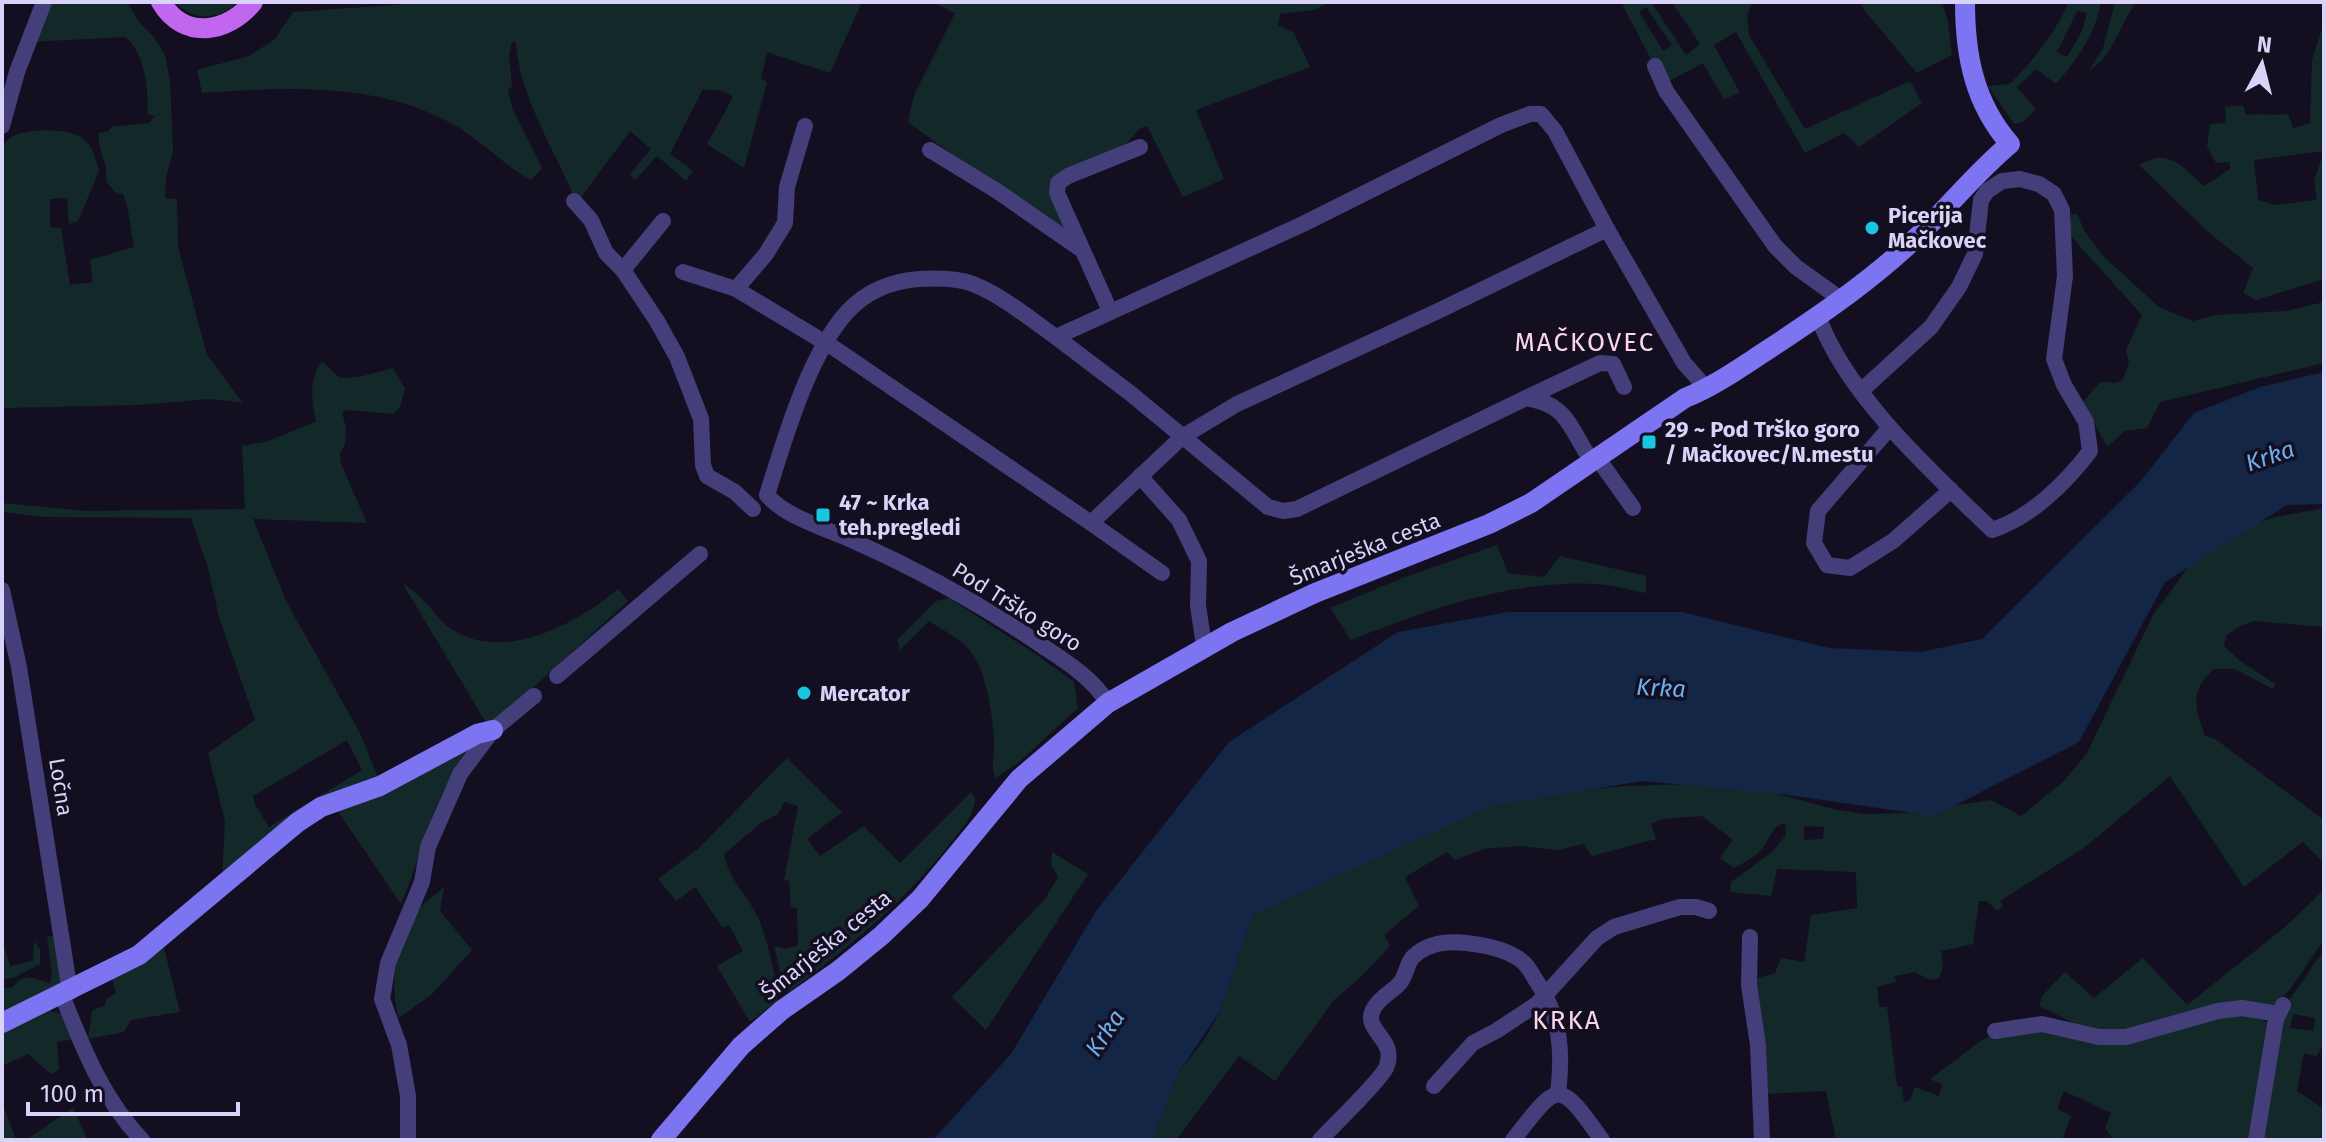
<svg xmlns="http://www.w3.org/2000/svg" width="2326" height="1142" font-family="'Fira Sans',sans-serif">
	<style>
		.green { fill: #132929; fill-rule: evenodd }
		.water { fill: #142645 }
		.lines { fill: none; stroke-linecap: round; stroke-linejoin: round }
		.street { stroke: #443f7a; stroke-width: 16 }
		.secondary { stroke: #7c74f0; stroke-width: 20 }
		.primary { stroke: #c066ef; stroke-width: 20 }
		.poi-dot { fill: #18c6e1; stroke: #130f20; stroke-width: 3 }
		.labels { text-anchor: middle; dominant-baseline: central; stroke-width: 7; stroke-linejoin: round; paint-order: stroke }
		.poi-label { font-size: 22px; font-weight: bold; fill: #d9d3fa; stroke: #130f20; text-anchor: start }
		.street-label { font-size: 22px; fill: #d9d3fa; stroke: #130f20 }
		.water-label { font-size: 24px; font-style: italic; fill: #6caeef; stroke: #130f20 }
		.quarter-label { font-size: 26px; letter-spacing: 2px; fill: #fbd5eb; stroke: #130f20 }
	</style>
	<rect width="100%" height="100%" fill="#130f20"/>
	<!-- green -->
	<g class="green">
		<path d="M49,2H127L138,21L154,37L165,55L170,80L173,151L166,177L165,198L177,199L178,247L207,355L242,402L209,399L140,405L2,408V146C3,145 9,138 11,137C27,128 73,127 86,141C93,149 97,162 99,171L78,221L69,224L67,198L50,199V227L61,228L70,285L93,282L90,260L134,247L127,205L123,194L115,192L106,181C109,163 97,150 99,133L109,131L111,127L149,123L155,116L147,114C150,92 144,50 125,37L30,42Z"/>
		<path d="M175,2H238C220,20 192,22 175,2Z"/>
		<path d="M437,2H862L830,73L767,52L761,78L767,82L744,168L707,144L733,97L723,91L703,89L670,154L693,171L686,181L657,156L635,180L630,174L651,149L630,131L582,196H574C554,150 518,92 516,42H512L509,56L512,86L508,90L512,108L542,168L531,180C505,166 486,145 461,129C384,81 288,87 202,93L197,70L249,56L275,39L293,12Z"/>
		<path d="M932,2H1331L1314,10L1280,14L1278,25L1294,33L1310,67L1196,110L1224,179L1183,197L1147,126C1137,128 1135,135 1128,142C1107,160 1075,169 1051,180L1050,188L1071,234L1020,204L908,122L914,95L955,13Z"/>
		<path d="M1621,2H1651L1686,55L1700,44L1672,2H1753L1747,15L1749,35L1805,129L1910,81L1922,103L1859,147L1844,133L1805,153L1736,32L1714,45L1740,93L1724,99L1703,63L1664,84ZM1646,7L1672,45L1663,51L1639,12Z"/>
		<polygon points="1860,2 1942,2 1948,22 1952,55 1917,73 1866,12"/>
		<path d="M2069,2H2101C2095,35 2078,59 2056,84L2036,69L2017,87L2036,109L2023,122L2014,124L1988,86L2010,84C2035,59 2054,34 2069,2ZM2077,11L2087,13L2082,31L2067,57L2057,52Z"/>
		<path d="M2115,2H2136C2119,26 2115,53 2089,71L2103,48Z"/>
		<path d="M2324,22V151L2254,160L2258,200L2275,205L2317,200L2314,180L2324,152V279L2256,300L2243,293L2253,268L2207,231L2139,165C2170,147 2182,167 2204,186L2230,169V162L2216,163L2207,146L2210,124L2226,123L2225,107L2243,105L2246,115C2261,113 2274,116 2288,114L2293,128L2310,123L2312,60Z"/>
		<polygon points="2071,214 2077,214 2085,232 2102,255 2159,307 2193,321 2216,315 2286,311 2324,302 2324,363 2160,402 2147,428 2125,431 2107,447 2083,402 2100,382 2116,383 2123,380 2129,362 2126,350 2142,315 2069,234"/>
		<path d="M322,361L340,378L359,377L393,368L405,388L400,407L393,414L348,410L342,412L346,428L345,444L340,453L341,464L367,523L253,519L287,603L360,733L379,780L222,879L225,821L208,753L255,720L219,617L208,568L191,518L43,517L2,512V503L87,511L245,509L242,446L265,442L316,422C312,400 308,380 322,361ZM347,740L362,770L269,827L254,803L253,796Z"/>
		<path d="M2324,508V627L2254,621L2240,626L2226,636L2224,646L2239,660L2275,684L2273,689L2235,669H2214C2189,691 2195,708 2205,736L2215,739L2324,820V863L2303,842L2244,887L2170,776L2085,847L2000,901L2003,907L1997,911L1987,901H1979L1973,944L1941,951L1943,966L1939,978L1930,980L1915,972L1895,976L1896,982L1877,987L1879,1007H1887L1897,1086L1902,1087L1904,1102L1910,1100L1915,1087L1939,1096L1942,1084L1930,1079L1982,1040C2014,1026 2032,1030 2065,1036C2075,1037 2086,1041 2096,1040C2137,1035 2236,998 2269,1024L2253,1140H2114L2105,1128L2111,1113L2064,1091L2057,1109L2071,1116L2062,1140H1836L1826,1091L1763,1094L1751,980L1775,973L1781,958L1804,962L1811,915L1857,908L1856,872L1777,869L1771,896L1730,892L1731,882L1772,852L1786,835L1785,823C1770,827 1771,838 1763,848C1756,857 1743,863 1734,868L1720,858L1733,840L1702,816L1663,819L1651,824L1656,839L1592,856L1583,844L1558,850L1518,846L1484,849L1455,860L1447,852L1405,877L1419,906L1384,935L1390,946L1362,976L1334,1000L1275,1081L1239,1056L1176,1140H1153L1177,1075L1204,1040L1222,1008L1253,915L1478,805L1560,792L1626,786L1722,783L1760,789L1833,809L1863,814L1905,813L1991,800L2021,816L2063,782L2087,753L2153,615L2197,555L2224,534L2271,518ZM1804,826L1824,827L1823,839L1804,840Z"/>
		<path d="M1497,545L1508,573L1544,577L1560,556L1646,576V593C1630,590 1613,585 1597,584C1514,579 1426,610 1351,640L1330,608L1405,577Z"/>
		<path d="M403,584C424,594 434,618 453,630C505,663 578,623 618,589L628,601L499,719L487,724Z"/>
		<path d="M949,598L1034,653L1074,682L1078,708L1019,762L996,778C990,767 995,753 994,741C993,715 986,665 966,646C955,636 941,629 929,621L900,650L897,640L936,601Z"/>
		<path d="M470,749C433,791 423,853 401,904L335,807Z"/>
		<path d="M787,758L842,812L807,839L820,856L864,826L900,863L971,792L975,798C974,817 961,829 949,845C903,903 849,947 790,991L785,992L774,946L787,949L798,945L797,909L791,907L789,881L784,880L798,806L784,802L778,814L761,823L724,854C729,881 749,896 759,920C768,942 776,977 778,1000L750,1022L717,966L743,951L729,925L723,928L695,887L676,901L658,879L699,848Z"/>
		<polygon points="1052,852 1088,874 986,1030 952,997 1045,899 1058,877 1051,865"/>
		<path d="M444,887L440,911L472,950L432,994L399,1018C389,985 396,942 415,913C422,904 435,895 444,887Z"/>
		<polygon points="2324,890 2324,940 2288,992 2272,1006 2125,1033 2092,1032 2039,1006 2042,996 2065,972 2094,998 2143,958 2187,1005 2285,927"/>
		<path d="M57,935L61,986L2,1016V989L13,987C25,971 35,980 50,983L52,975L47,937Z"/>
		<polygon points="2,940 10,966 33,961 34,941 40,949 40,964 13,978 2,980"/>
		<polygon points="163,944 180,1012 131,1020 124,1032 88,1039 92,1011 105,1005 106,999 116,993 111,974"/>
		<path d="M2324,950V1047H2322L2316,1056L2304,1053L2297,1091L2324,1109V1140H2262L2283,1009ZM2293,1014L2315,1018L2313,1031L2290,1028Z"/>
		<polygon points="49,1011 63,1014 75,1039 57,1042 59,1069 51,1074 28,1054 2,1066 2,1033"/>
		<polygon points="2,1102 16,1140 2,1140"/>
		<polygon points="73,1108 88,1140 26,1140"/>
	</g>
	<!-- water -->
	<polygon class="water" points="2324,372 2324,504 2287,505 2165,582 2079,742 1934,816 1781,794 1643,781 1490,806 1253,915 1222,1008 1177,1075 1153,1140 933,1140 1011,1054 1096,911 1229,742 1398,632 1508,612 1681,612 1829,648 1921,652 1982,639 2140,482 2194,413 2260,387"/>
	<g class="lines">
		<!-- street -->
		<g class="street">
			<polyline points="1655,66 1666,91 1775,246 1796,267 1842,300"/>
			<polyline points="2,126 17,72 44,2"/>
			<polyline points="930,150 997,191 1082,250"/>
			<polyline points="574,201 591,220 606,253 623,270 657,321 677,357 701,419 703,465 707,476 735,492 753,509"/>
			<polyline points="623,270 663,221"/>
			<polyline points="683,272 736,289 834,348 1091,523"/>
			<polyline points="736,289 766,254 785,223 787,187 805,126"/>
			<polyline points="1110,311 1057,193 1058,183 1068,176 1140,147"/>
			<path d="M1818,316C1846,395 1933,473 1992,530C2030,518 2066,483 2090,451L2086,422L2064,385L2054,359L2065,276L2062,210L2054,194L2039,184L2020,179L2002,181L1987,191L1981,200L1975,254L1959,287L1931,327L1861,391"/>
			<path d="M1056,337L1130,393L1268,507L1283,511L1297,509L1526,398C1564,404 1567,421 1586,452"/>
			<polyline points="1526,398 1600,363 1613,364 1624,387"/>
			<polyline points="1886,432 1818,511 1814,543 1827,565 1850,568 1893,541 1951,490"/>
			<polyline points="1596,456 1633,508"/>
			<polyline points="1140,476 1179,520 1199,561 1198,605 1204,646"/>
			<polyline points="1162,573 1091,523 1182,437 1237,404 1436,312 1607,229"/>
			<polyline points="2,590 19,667 70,992"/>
			<polyline points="557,676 700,554"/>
			<path d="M1108,703C1092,678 1068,663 1044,647C985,607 923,572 858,543C831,530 786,518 767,495C784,441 809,353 848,311C867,291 892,281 919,279C936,278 957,278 973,284C1003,296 1030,319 1056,337L1303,224L1501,125L1530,114H1541L1555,131L1607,229L1684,363L1707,389"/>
			<polyline points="1750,937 1749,985 1758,1045 1762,1140"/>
			<path d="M62,995C83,1048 102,1098 142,1140"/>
			<polyline points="1995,1031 2042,1024 2099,1037 2126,1037 2218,1011 2242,1008 2278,1014"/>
			<polyline points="1434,1086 1473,1043 1496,1031 1537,1004 1597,938 1614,927 1680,907 1696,907 1709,911"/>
			<polyline points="408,1140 408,1096 399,1045 382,999 388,963 422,882 428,847 460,774 493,730 534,696"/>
			<path d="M1320,1140C1333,1126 1379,1082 1386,1068C1399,1038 1360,1031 1374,1008C1380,997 1392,992 1400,983C1407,975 1406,963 1414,956C1428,943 1448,941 1466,943C1485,945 1508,949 1523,962C1529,967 1533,976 1537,982C1561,1017 1563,1053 1558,1093"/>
			<path d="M1513,1140C1559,1081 1558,1078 1602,1140"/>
			<polyline points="2256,1140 2276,1019 2283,1005"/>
		</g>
		<!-- secondary -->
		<g class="secondary">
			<polyline points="2,1023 139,955 298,822 321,807 380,786 477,734 493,730"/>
			<path d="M661,1140L741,1046L782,1010L838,971L881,936L920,899L1019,779L1108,703L1232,632L1315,593L1489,524L1531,503L1685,398C1715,386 1741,367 1769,349C1825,312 1881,274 1928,226C1956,198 1980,169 2010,144C1974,103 1965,55 1965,2"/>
		</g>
		<!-- primary -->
		<path class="primary" d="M161,2C184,41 228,33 253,2"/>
	</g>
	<!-- markers -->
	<g class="poi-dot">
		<circle cx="1872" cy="228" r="8"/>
		<rect x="1641" y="434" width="16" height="16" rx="4"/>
		<rect x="815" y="507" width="16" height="16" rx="4"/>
		<circle cx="804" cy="693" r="8"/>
	</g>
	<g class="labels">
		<!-- poi labels -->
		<g class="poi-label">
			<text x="1888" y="215">Picerija<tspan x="1888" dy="25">Mačkovec</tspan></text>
			<text x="1665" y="429">29 ~ Pod Trško goro<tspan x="1665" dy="25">/ Mačkovec/N.mestu</tspan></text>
			<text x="839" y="502">47 ~ Krka<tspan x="839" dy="25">teh.pregledi</tspan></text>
			<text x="820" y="693">Mercator</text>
		</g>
		<!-- street labels -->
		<g class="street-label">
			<text transform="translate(1365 549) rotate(-22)">Šmarješka cesta</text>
			<text transform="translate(1017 607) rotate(32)">Pod Trško goro</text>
			<text transform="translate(61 787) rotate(81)">Ločna</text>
			<text transform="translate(826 945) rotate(-39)">Šmarješka cesta</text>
		</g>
		<!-- water labels -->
		<g class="water-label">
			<text transform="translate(2270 456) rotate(-19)">Krka</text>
			<text transform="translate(1661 688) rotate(3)">Krka</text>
			<text transform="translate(1105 1033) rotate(-56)">Krka</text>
		</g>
		<!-- quarter labels -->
		<g class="quarter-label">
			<text x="1585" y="342">MAČKOVEC</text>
			<text x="1567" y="1020">KRKA</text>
		</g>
	</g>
	<!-- border -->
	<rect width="2326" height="1142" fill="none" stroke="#d9d3fa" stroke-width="8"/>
	<!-- north arrow -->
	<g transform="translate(2262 64) rotate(7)" stroke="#130f20" stroke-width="6" paint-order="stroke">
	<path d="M0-6L14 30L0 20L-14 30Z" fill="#d9d3fa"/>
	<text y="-12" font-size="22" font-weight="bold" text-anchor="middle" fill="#d9d3fa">N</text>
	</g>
	<!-- scale -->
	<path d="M28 1102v12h210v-12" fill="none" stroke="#d9d3fa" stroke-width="4"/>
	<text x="40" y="1102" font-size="24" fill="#d9d3fa" stroke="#130f20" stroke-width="6" paint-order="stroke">100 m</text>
</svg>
